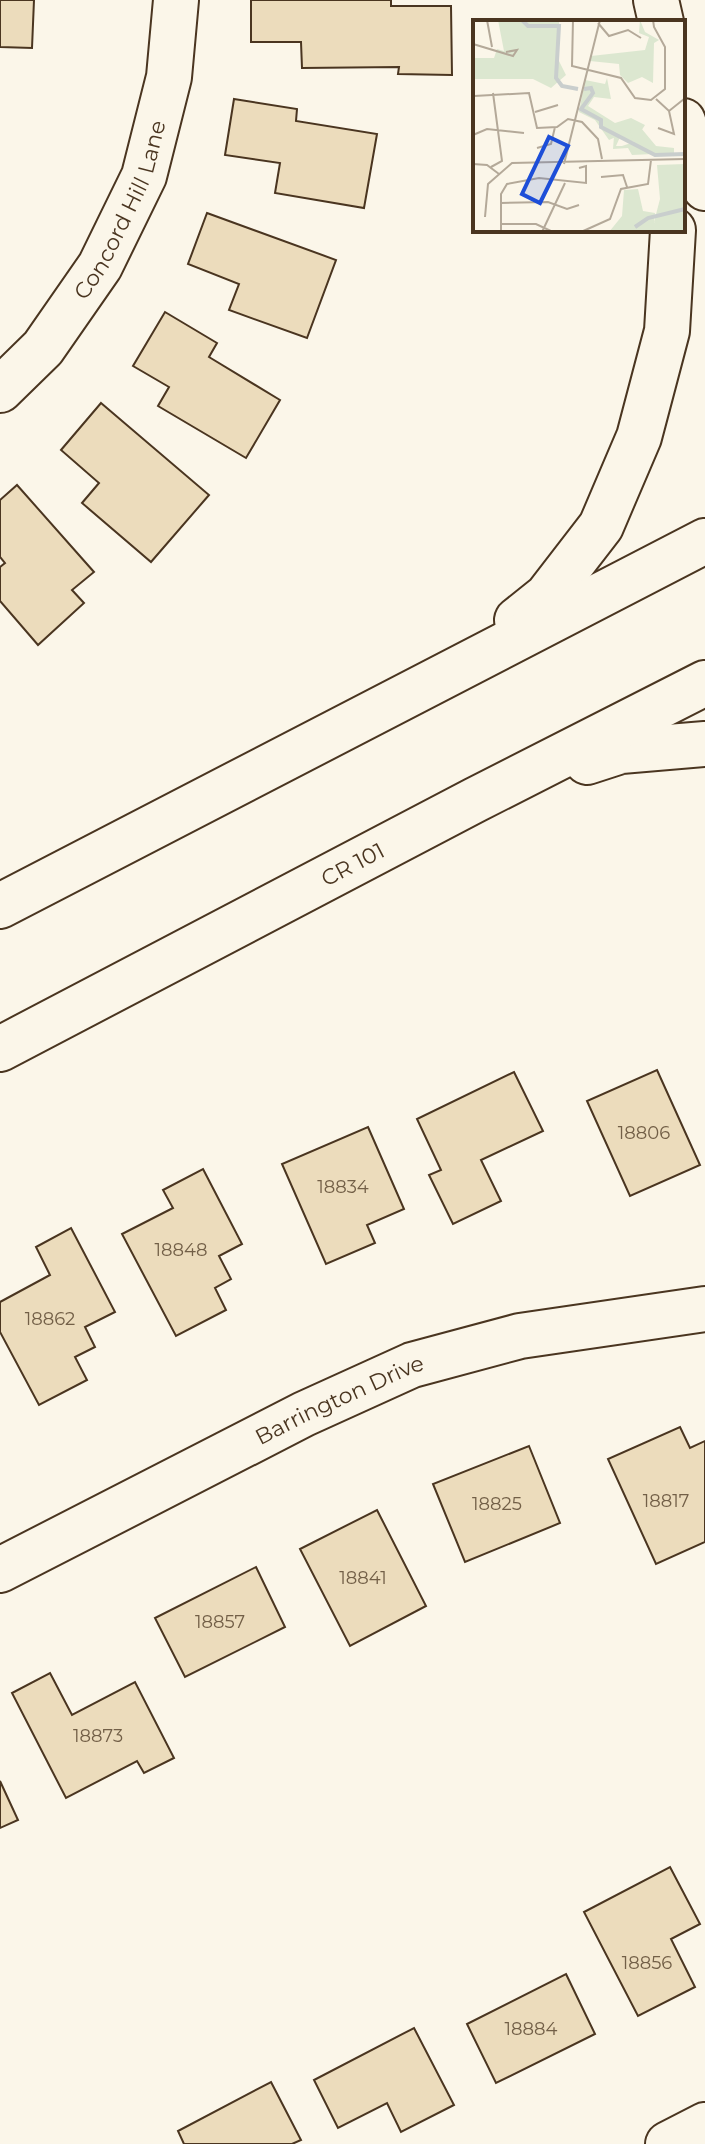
<svg xmlns="http://www.w3.org/2000/svg" width="705" height="2144" font-family="Montserrat,sans-serif">
	<style>
		.building { fill: #ecdcbc; stroke: #4a3520; stroke-width: 2 }
		.lines { fill: none; stroke-linecap: round; stroke-linejoin: round }
		.street-casing { stroke: #4a3520; stroke-width: 48 }
		.primary-casing { stroke: #4a3520; stroke-width: 48 }
		.street { stroke: #fbf6e9; stroke-width: 44 }
		.primary { stroke: #fbf6e9; stroke-width: 44 }
		.labels { text-anchor: middle; dominant-baseline: central; stroke-width: 6; stroke-linejoin: round; paint-order: stroke }
		.number-label { font-size: 18px; fill: #725f47 }
		.street-label { font-size: 22px; fill: #4a3520; stroke: #fbf6e9 }
		.inset-river { fill: none; stroke: #c9cecd; stroke-width: 4 }
		.inset-road { fill: none; stroke: #b4a999; stroke-width: 2 }
		.view { fill: #1d4ed8; fill-opacity: 0.15; stroke: #1d4ed8; stroke-width: 4 }
		.inset-edge { fill: none; stroke: #4a3520; stroke-width: 4 }
	</style>
	<rect width="100%" height="100%" fill="#fbf6e9"/>
	<!-- building -->
	<g class="building">
		<polygon points="0,0 34,0 32,48 0,47"/>
		<polygon points="251,0 391,0 391,6 451,6 452,75 398,74 399,67 302,68 301,42 251,42"/>
		<polygon points="234,99 297,109 296,121 377,134 364,208 275,193 280,163 225,155"/>
		<polygon points="207,213 336,260 307,338 229,310 239,284 188,264"/>
		<polygon points="165,312 217,343 209,357 280,400 246,458 158,406 169,387 133,366"/>
		<polygon points="101,403 209,495 151,562 82,503 99,483 61,450"/>
		<polygon points="17,485 94,572 72,590 84,603 38,645 0,601 0,567 5,563 0,557 0,500"/>
		<polygon points="657,1070 700,1165 630,1196 587,1101"/>
		<polygon points="514,1072 543,1131 481,1160 501,1201 453,1224 429,1175 441,1170 417,1119"/>
		<polygon points="368,1127 404,1209 367,1225 375,1243 326,1264 282,1164"/>
		<polygon points="203,1169 242,1244 219,1256 231,1279 215,1288 226,1310 176,1336 122,1234 173,1208 163,1190"/>
		<polygon points="71,1228 115,1312 85,1327 95,1347 75,1357 87,1380 39,1405 0,1332 0,1302 50,1275 36,1247"/>
		<polygon points="680,1427 690,1448 705,1441 705,1542 656,1564 608,1459"/>
		<polygon points="529,1446 560,1523 465,1562 433,1484"/>
		<polygon points="377,1510 426,1606 350,1646 300,1549"/>
		<polygon points="256,1567 285,1627 185,1677 155,1618"/>
		<polygon points="50,1673 72,1715 135,1682 174,1758 144,1773 137,1761 66,1798 12,1693"/>
		<polygon points="0,1781 18,1820 0,1828"/>
		<polygon points="670,1867 700,1924 671,1939 695,1987 638,2016 584,1912"/>
		<polygon points="566,1974 595,2034 496,2083 467,2024"/>
		<polygon points="414,2028 454,2105 401,2132 387,2103 338,2128 314,2080"/>
		<polygon points="271,2082 301,2140 292,2144 184,2144 178,2131"/>
	</g>
	<g class="lines">
		<defs>
			<g id="street">
				<path id="s1" d="M0,390L43,348L100,266L144,176L169,77L176,0"/>
				<path id="s2" d="M0,1570L304,1414L412,1365L520,1336L705,1309"/>
				<polyline points="668,2144 705,2125"/>
			</g>
			<g id="primary">
				<polyline points="656,0 661,22"/>
				<polyline points="683,121 705,188"/>
				<polyline points="517,620 547,596 601,526 639,437 667,331 673,230"/>
				<polyline points="587,762 621,751 705,744"/>
				<polyline points="0,906 705,541"/>
				<path id="s3" d="M0,1049L475,800L705,683"/>
			</g>
		</defs>
		<!-- street casing -->
		<use href="#street" class="street-casing"/>
		<!-- primary casing -->
		<use href="#primary" class="primary-casing"/>
		<!-- street -->
		<use href="#street" class="street"/>
		<!-- primary -->
		<use href="#primary" class="primary"/>
	</g>
	<g class="labels">
		<!-- number labels -->
		<g class="number-label">
			<text x="644" y="1133">18806</text>
			<text x="343" y="1187">18834</text>
			<text x="181" y="1250">18848</text>
			<text x="50" y="1319">18862</text>
			<text x="666" y="1501">18817</text>
			<text x="497" y="1504">18825</text>
			<text x="363" y="1578">18841</text>
			<text x="220" y="1622">18857</text>
			<text x="98" y="1736">18873</text>
			<text x="647" y="1963">18856</text>
			<text x="531" y="2029">18884</text>
		</g>
		<!-- street labels -->
		<g class="street-label">
			<text stroke="none"><textPath href="#s1" startOffset="220">Concord Hill Lane</textPath></text>
			<text stroke="none"><textPath href="#s3" startOffset="398">CR 101</textPath></text>
			<text stroke="none"><textPath href="#s2" startOffset="380">Barrington Drive</textPath></text>
		</g>
	</g>
	<!-- overview -->
	<g transform="translate(473 20)">
		<rect width="212" height="212" fill="#fbf6e9"/>
		<path d="M25,0L86,2V41L93,55L78,68L60,59H0V38H21L24,29L31,31Z" fill="#dce7d0"/>
		<path d="M167,0L172,12L186,20L181,23L180,63L169,57L155,63L147,55L146,44L117,41L118,36L172,30L176,17L166,13ZM134,58L138,79L121,77L115,86L142,103L158,98L172,105L161,122L145,116L136,120L122,100L106,92L112,60L132,64ZM165,169L170,191L182,193L181,202L195,212H136L149,196L151,170Z" fill="#dce7d0"/>
		<path d="M168,108L183,126L201,128V133L159,135L155,128L140,129L141,116L147,117L143,126H149L161,122L157,110ZM212,144V212L190,211L181,202L187,179L184,145Z" fill="#dce7d0"/>
		<path class="inset-river" d="M49,0L55,6H86L83,58L89,66L105,69M111,69L118,68L120,73L108,89L128,100V107L182,135L212,134M162,207L175,198L212,189"/>
		<path class="inset-road" d="M14,0L19,27M100,0L99,46L148,58L162,78L178,80L192,69V27L181,7L180,0H189M125,3L136,16L155,10L168,18M0,24L40,36L44,30L33,32M1,76L56,73L64,108L84,107L95,99L109,102L125,119L129,139M183,79L196,91L211,79M62,92L85,85M185,108L201,114L196,91M0,115L14,109L51,113M64,128L78,124L82,107M0,144L14,145L26,154M91,144L127,0M18,147L29,141L20,73M128,157L150,155L154,167M28,183L75,182L94,189L106,185M12,197L15,164L39,143L212,139M28,204H63L80,212M28,212V174L34,164L66,158L113,163V146L106,148M69,212L92,163M108,212L137,199L148,169L175,164L178,140"/>
		<path class="view" d="M76,117L95,126L67,183L49,174Z"/>
		<rect width="212" height="212" class="inset-edge"/>
	</g>
</svg>
